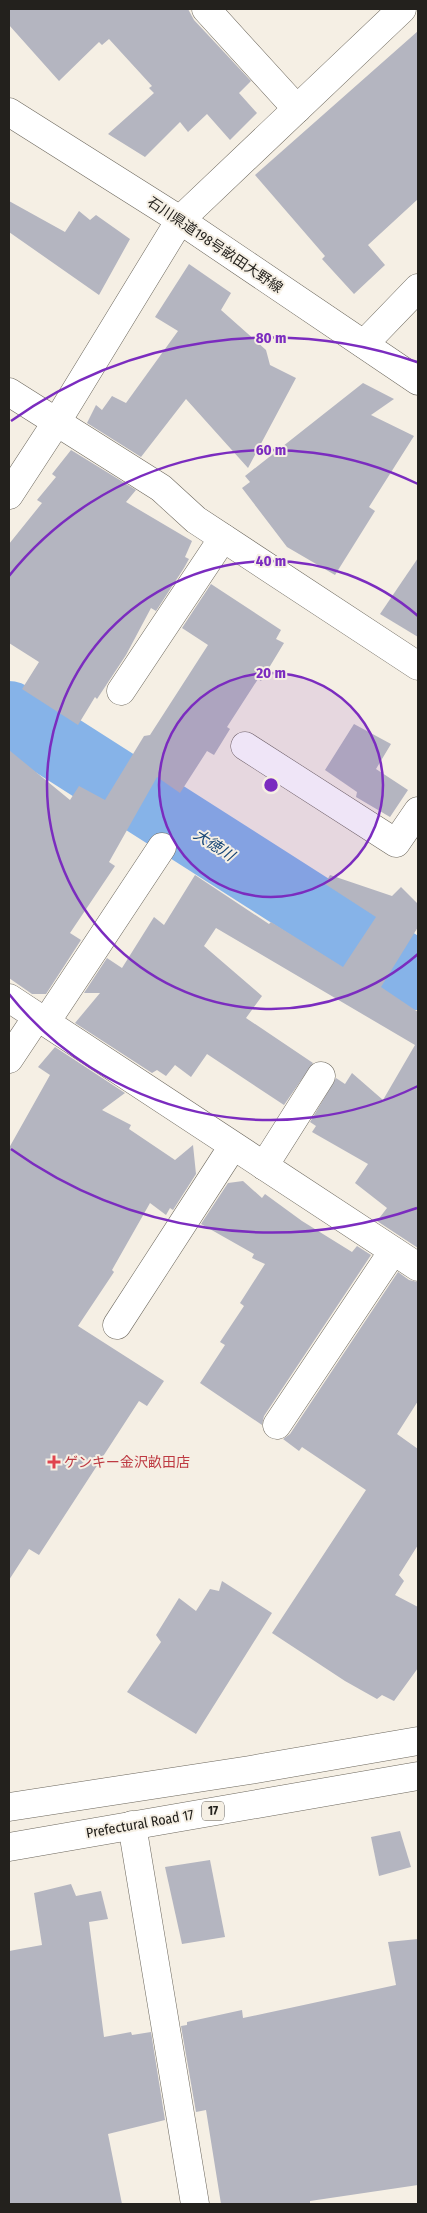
<svg xmlns="http://www.w3.org/2000/svg" width="427" height="2213" font-family="'Fira Sans Condensed','Noto Sans JP',sans-serif">
	<style>
		.lines { fill: none; stroke-linecap: round; stroke-linejoin: round }
		.river { stroke: #86b3e8; stroke-width: 68 }
		.building { fill: #b4b5c0 }
		.minor-casing { stroke: #6c675d; stroke-width: 29 }
		.major-casing { stroke: #6c675d; stroke-width: 29 }
		.minor { stroke: #fff; stroke-width: 28 }
		.major { stroke: #fff; stroke-width: 28 }
		.ring { fill: none; stroke: #7b2cbf; stroke-width: 2.5 }
		.health-dot { fill: #e0444e; stroke: #f5efe4; stroke-width: 2 }
		.labels { text-anchor: middle; dominant-baseline: central; stroke-width: 4; stroke-linejoin: round; paint-order: stroke }
		.shield { fill: #f5efe4; stroke: #625f59; stroke-width: 1 }
		.shield-label { font-size: 12px; font-weight: bold; fill: #23211d }
		.street-label { font-size: 14px; fill: #23211d; stroke: #f5efe4 }
		.health-label { font-size: 14px; fill: #be3a42; stroke: #f5efe4; text-anchor: start }
		.water-label { font-size: 15px; font-style: italic; fill: #174676; stroke: #f5efe4 }
		.centre { fill: #7b2cbf; stroke: #f5efe4; stroke-width: 2.5 }
		.ring-label { font-size: 15px; text-anchor: middle; font-weight: bold; fill: #7b2cbf; stroke: #f5efe4; stroke-width: 4; stroke-linejoin: round; paint-order: stroke }
	</style>
	<rect width="100%" height="100%" fill="#f5efe4"/>
	<g class="lines">
		<!-- river -->
		<polyline class="river" points="9,715 418,976"/>
	</g>
	<!-- building -->
	<g class="building">
		<polygon points="9,9 188,9 194,20 251,81 239,93 257,113 230,140 207,114 188,132 180,122 145,157 108,134 154,93 149,88 152,86 109,39 102,45 99,42 59,81 9,25"/>
		<polygon points="418,31 418,199 368,245 385,265 354,294 322,259 325,256 255,175"/>
		<polygon points="9,201 65,232 79,211 90,220 96,215 130,239 99,295 9,232"/>
		<polygon points="189,264 231,293 221,310 266,350 270,365 296,378 248,468 186,399 141,457 87,423 96,405 102,410 112,396 126,403 178,331 155,317"/>
		<polygon points="363,383 394,399 371,415 414,436 369,507 375,511 335,575 287,547 242,488 250,482 245,476"/>
		<polygon points="71,450 136,490 126,502 192,541 185,557 189,559 184,568 156,611 151,608 126,655 97,699 95,697 78,725 22,689 39,662 9,643 9,544 42,503 37,500 56,477 52,474"/>
		<polygon points="418,558 418,637 380,614"/>
		<polygon points="211,584 281,630 276,639 284,643 261,681 258,679 227,727 230,729 214,755 207,751 180,793 157,777 109,862 115,866 70,933 81,940 46,994 32,994 9,978 9,750 70,800 79,786 105,800 144,736 150,735 208,645 182,628"/>
		<polygon points="354,724 391,744 376,769 408,790 390,817 356,797 357,792 325,770"/>
		<polygon points="195,875 269,924 271,922 343,967 376,917 325,884 330,875 392,896 401,887 418,904 418,927 381,987 418,1012 418,1248 377,1221 387,1208 355,1183 368,1164 312,1132 316,1126 310,1122 336,1078 345,1084 352,1073 383,1100 415,1045 216,928 204,946 262,996 246,1018 313,1063 284,1105 207,1054 191,1077 175,1065 166,1076 157,1070 152,1073 75,1023 100,993 84,993 107,958 122,968 154,917 164,925"/>
		<polygon points="55,1047 125,1093 102,1110 131,1125 129,1129 175,1160 193,1145 196,1174 173,1210 170,1208 166,1215 150,1203 112,1270 114,1272 78,1326 164,1381 147,1406 139,1401 39,1555 29,1549 9,1580 9,1148 50,1075 38,1067"/>
		<polygon points="243,1181 262,1198 265,1194 302,1221 352,1252 357,1246 371,1255 264,1416 262,1425 200,1383 225,1345 220,1342 244,1306 240,1303 265,1264 252,1258 254,1254 201,1224 228,1183"/>
		<polygon points="398,1272 409,1280 418,1282 418,1401 397,1434 418,1449 418,1545 399,1575 404,1581 395,1595 418,1607 418,1668 394,1701 382,1695 377,1699 345,1681 272,1633 366,1490 302,1447 299,1451 283,1439 290,1434"/>
		<polygon points="222,1581 272,1613 196,1734 127,1692 161,1642 156,1635 179,1598 196,1611 210,1589 219,1591"/>
		<polygon points="400,1831 411,1867 379,1876 371,1837"/>
		<polygon points="210,1860 225,1937 182,1944 165,1867"/>
		<polygon points="71,1884 76,1896 101,1891 108,1919 89,1922 104,2037 131,2032 132,2035 151,2032 165,2120 108,2134 122,2204 9,2204 9,1951 42,1945 34,1893"/>
		<polygon points="418,1939 418,2185 310,2201 310,2204 221,2204 206,2110 196,2112 181,2026 187,2025 187,2022 242,2010 243,2018 396,1985 388,1942"/>
	</g>
	<g class="lines">
		<defs>
			<g id="minor">
				<polyline points="206,9 297,109"/>
				<polyline points="364,344 418,288"/>
				<polyline points="9,392 161,488 196,520 418,666"/>
				<polyline points="9,495 56,423 180,220 402,9"/>
				<polyline points="121,691 223,538"/>
				<polyline points="245,746 396,843 418,811"/>
				<polyline points="9,998 418,1267"/>
				<polyline points="46,1022 162,847"/>
				<polyline points="9,1059 37,1017"/>
				<polyline points="264,1166 321,1076"/>
				<polyline points="117,1325 233,1146"/>
				<polyline points="277,1425 393,1251"/>
				<polyline points="132,1825 195,2204"/>
			</g>
			<g id="major">
				<polyline points="9,112 180,220 418,381"/>
				<polyline points="9,1807 250,1770 418,1741"/>
				<polyline points="9,1847 418,1776"/>
			</g>
		</defs>
		<!-- minor casing -->
		<use href="#minor" class="minor-casing"/>
		<!-- major casing -->
		<use href="#major" class="major-casing"/>
		<!-- minor -->
		<use href="#minor" class="minor"/>
		<!-- major -->
		<use href="#major" class="major"/>
	</g>
	<!-- distance rings -->
	<circle cx="271" cy="785" r="112" fill="#7b2cbf" fill-opacity=".12"/>
	<g class="ring">
		<circle cx="271" cy="785" r="112"/>
		<path d="M418 954A224 224 0 1 1 418 616"/>
		<path d="M418 1086A335 335 0 0 1 9 994M9 576A335 335 0 0 1 418 484"/>
		<path d="M417 1208A447 447 0 0 1 11 1149M11 421A447 447 0 0 1 417 362"/>
	</g>
	<!-- markers -->
	<path class="health-dot" d="M51.5 1454.5h5v5h5v5h-5v5h-5v-5h-5v-5h5z"/>
	<g class="labels">
		<!-- shield labels -->
		<rect class="shield" x="202" y="1801.5" width="22" height="19" rx="4"/>
		<g class="shield-label">
			<text x="213" y="1811">17</text>
		</g>
		<!-- street labels -->
		<g class="street-label">
			<text transform="translate(215 245) rotate(34)">石川県道198号畝田大野線</text>
			<text transform="translate(140 1824) rotate(-10)">Prefectural Road 17</text>
		</g>
		<!-- health labels -->
		<g class="health-label">
			<text x="64" y="1462">ゲンキー金沢畝田店</text>
		</g>
		<!-- water labels -->
		<g class="water-label">
			<text transform="translate(214 845) rotate(33)">大徳川</text>
		</g>
	</g>
	<circle cx="271" cy="785" r="8" class="centre"/>
	<g class="ring-label">
		<text x="271" y="343">80 m</text>
		<text x="271" y="455">60 m</text>
		<text x="271" y="566">40 m</text>
		<text x="271" y="678">20 m</text>
	</g>
	<!-- border -->
	<rect width="427" height="2213" fill="none" stroke="#23211d" stroke-width="20"/>
</svg>
